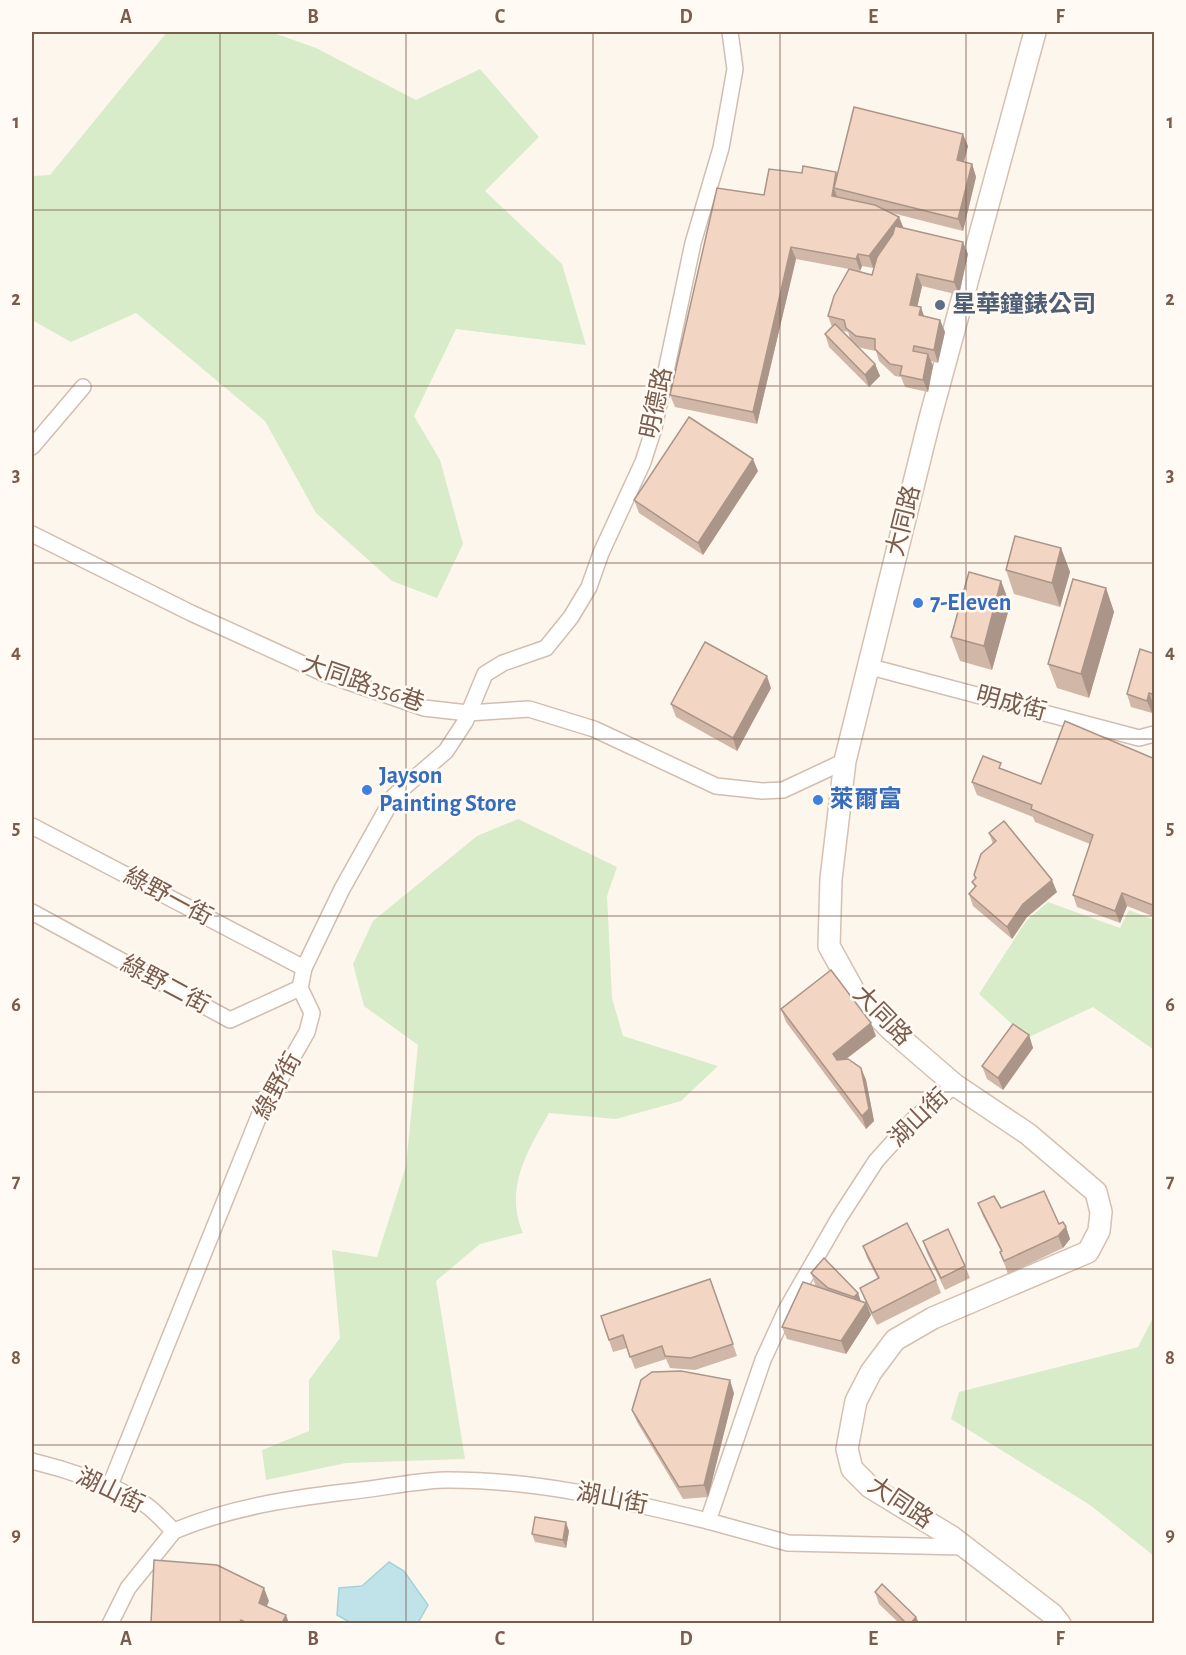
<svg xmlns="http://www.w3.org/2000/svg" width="1186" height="1655" font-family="'Alegreya Sans','Noto Sans TC',sans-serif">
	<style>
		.green { fill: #d8ecc9 }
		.water { fill: #bfe3e8; stroke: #a5d3da; stroke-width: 1.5 }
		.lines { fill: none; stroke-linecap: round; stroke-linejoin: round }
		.street-casing { stroke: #d1beb0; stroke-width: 18 }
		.secondary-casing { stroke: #d6c0b0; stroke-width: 24 }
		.street { stroke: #fff; stroke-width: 15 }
		.secondary { stroke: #fff; stroke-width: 21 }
		.wall { fill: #d1b7a8; fill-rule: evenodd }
		.shaded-wall { fill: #aa9588 }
		.building { fill: #f3d5c3; stroke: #aa9588; stroke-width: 1.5 }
		.grid { fill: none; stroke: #7a5c4d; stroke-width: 1.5; stroke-opacity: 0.55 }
		.service-dot { fill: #5c6f8a; stroke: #fffaf3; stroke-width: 2 }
		.shop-dot { fill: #3f7fe0; stroke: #fffaf3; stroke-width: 2 }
		.labels { text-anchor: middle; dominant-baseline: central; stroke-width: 5; stroke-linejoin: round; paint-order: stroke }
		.service-label { font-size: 24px; font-weight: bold; fill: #4e5e75; stroke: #fffaf3; text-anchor: start }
		.street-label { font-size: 24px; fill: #7a5c4d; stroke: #fffaf3 }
		.shop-label { font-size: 24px; font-weight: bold; fill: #366cbe; stroke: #fffaf3; text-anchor: start }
		.neatline { fill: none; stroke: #7a5c4d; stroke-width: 2 }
		.grid-label { font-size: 20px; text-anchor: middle; font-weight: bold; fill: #7a5c4d }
	</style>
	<rect width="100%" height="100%" fill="#fdf6ec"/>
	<!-- green -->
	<g class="green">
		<polygon points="167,32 271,32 316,48 416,100 480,69 539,137 485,191 562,264 586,345 456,329 414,416 440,460 463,544 437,598 392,581 316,513 265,421 136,313 71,342 32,320 32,176 50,175"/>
		<path d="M518,819L617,867L607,896L612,998L623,1036L718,1066L681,1101L616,1119L549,1113C527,1152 504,1188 523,1233L480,1244L436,1281L465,1459L346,1463L266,1480L262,1450L309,1431V1380L340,1338L332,1250L377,1257L406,1166L418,1045L364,1006L353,964L373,921L477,836Z"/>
		<polygon points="1048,902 1120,928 1129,910 1154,920 1154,1050 1093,1007 1027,1038 979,994 1026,921"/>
		<polygon points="1154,1316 1154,1556 1090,1505 951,1419 959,1392 1138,1347"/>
	</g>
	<!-- water -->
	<polygon class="water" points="389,1562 404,1571 428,1605 418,1623 351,1623 337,1615 339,1588 362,1586"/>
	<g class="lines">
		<defs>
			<g id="street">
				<polyline points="32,447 83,387"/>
				<polyline points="32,534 191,613 325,674 424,708 468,713 529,709 594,729 716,786 762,791 783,790 845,761"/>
				<polyline points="867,666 1139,738 1154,734"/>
				<polyline points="32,826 304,968"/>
				<polyline points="32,912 230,1020 300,988"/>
				<path d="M32,1461C65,1469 118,1486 146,1505C156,1512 165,1523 174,1531C229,1508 286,1499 345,1492C378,1489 412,1481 444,1480C534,1479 621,1500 708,1521L763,1360L786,1310L839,1218L876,1161L913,1120L955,1085"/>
				<polyline points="109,1488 259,1116 307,1032 312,1013 300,988 304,968 342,889 394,796 446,751 465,722 485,674 503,663 546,648 571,617 589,587 601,553 643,462 654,428 693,243 721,148 735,69 730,32"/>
				<polyline points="708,1521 788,1543 963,1547"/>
				<polyline points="110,1624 128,1588 174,1531"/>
			</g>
			<polyline id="secondary" points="1035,32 929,422 845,761 831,879 829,946 855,993 890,1029 955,1085 1028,1134 1096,1192 1101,1212 1099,1231 1088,1252 933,1318 895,1340 871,1372 856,1401 847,1449 852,1469 870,1487 952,1537 1052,1614 1060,1624"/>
		</defs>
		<!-- street casing -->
		<use href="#street" class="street-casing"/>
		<!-- secondary casing -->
		<use href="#secondary" class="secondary-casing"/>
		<!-- street -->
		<use href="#street" class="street"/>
		<!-- secondary -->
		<use href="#secondary" class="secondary"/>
	</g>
	<!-- wall -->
	<g class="wall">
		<path d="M968,146L964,162L972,164L976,177L963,231L892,213L899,217L903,228L968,254L959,295L922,286L917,306L924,316L940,320L945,332L938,363L931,361L933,366L928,392L905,387L901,377L895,376L879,361L876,351L861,348L857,346L875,364L880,376L869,387L829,347L825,334L832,327L828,316L849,269L796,259L757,424L675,407L670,395L764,195L836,172L837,175ZM862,266L873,268L875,267L872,275L860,271ZM843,331L848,332L850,338Z"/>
		<polygon points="758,471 703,555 639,513 634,500"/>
		<polygon points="1061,548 1070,572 1060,607 1014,594 1006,570"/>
		<polygon points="1001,581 1010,605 992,670 960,661 951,637"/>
		<polygon points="1106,588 1114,612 1089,698 1057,688 1048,664"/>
		<polygon points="1155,654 1155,706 1154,706 1152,713 1131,707 1127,694"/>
		<polygon points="771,688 737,751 676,717 671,704"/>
		<polygon points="1155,759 1155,917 1127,906 1120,923 1077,907 1073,895 1090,844 1035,822 1033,817 977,795 972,782 1004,769 1041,784"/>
		<polygon points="989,833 1057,892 1027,917 1012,939 973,906 969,894 975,888 972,882 975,879 974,875 993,844"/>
		<polygon points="781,1009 876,1036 846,1059 861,1068 866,1080 874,1121 866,1129 786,1022"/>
		<polygon points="1029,1035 1033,1048 1003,1090 987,1079 982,1066"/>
		<polygon points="978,1203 1059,1224 1066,1227 1070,1239 1063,1248 1008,1274 1000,1252 1001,1251 983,1216"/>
		<polygon points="923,1241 965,1266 970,1278 945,1290 927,1253"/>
		<polygon points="863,1246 936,1280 941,1293 877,1325 867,1306 871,1315 846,1354 787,1339 782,1327 816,1287 811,1273 858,1293 861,1301 866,1303 860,1288 878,1279 867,1258"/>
		<polygon points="710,1279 737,1356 695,1370 670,1368 666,1359 635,1369 627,1348 613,1352 601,1316"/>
		<polygon points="734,1393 708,1497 683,1499 637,1422 632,1410"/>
		<polygon points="569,1531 566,1548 535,1542 532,1534"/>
		<polygon points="875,1592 919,1623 899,1623 879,1604"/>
	</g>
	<!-- shaded-wall -->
	<g class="shaded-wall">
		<polygon points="963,134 968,146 961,173 957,160"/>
		<polygon points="972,164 976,177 963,231 958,219"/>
		<polygon points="836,172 840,184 834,188 838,199 832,196"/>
		<polygon points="899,217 904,229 873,268 869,256"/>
		<polygon points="963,242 968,254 959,295 954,282"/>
		<polygon points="791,247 796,259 757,424 753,412"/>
		<polygon points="858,254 862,266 860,271 856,259"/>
		<polygon points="917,274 922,286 915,317 910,305"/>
		<polygon points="921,307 925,319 919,315"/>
		<polygon points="940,320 945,332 938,363 934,350"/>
		<polygon points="928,354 933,366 928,392 923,380"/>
		<polygon points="875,364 880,376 869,387 865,375"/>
		<polygon points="753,459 758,471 703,555 698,543"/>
		<polygon points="1061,548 1070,572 1060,607 1052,583"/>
		<polygon points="1001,581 1010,605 992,670 984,646"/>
		<polygon points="1106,588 1114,612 1089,698 1081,674"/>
		<polygon points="767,676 771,688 737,751 733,738"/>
		<polygon points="1149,693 1154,706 1152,713 1147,701"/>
		<polygon points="1052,880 1057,892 1027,917 1012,939 1007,927 1023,904"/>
		<polygon points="1122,893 1127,906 1120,923 1115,911"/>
		<polygon points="871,1023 876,1036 837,1066 833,1054"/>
		<polygon points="1029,1035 1033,1048 1003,1090 998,1078"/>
		<polygon points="861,1068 866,1080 874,1121 866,1129 862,1116"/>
		<polygon points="1066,1227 1070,1239 1063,1248 1058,1236"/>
		<polygon points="858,1293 862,1306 859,1309 854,1297"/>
		<polygon points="866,1303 871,1315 846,1354 841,1341"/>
		<polygon points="730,1380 734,1393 708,1497 704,1485"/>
		<polygon points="566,1522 569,1531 566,1548 563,1540"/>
		<polygon points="264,1588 269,1601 263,1616 259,1603"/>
		<polygon points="286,1615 289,1623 282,1623"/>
		<polygon points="916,1617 919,1623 911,1623"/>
	</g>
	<!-- building -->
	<g class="building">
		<polygon points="854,107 963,134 957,160 972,164 958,219 834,188"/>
		<polygon points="803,166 836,172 832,196 875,205 899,217 869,256 858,254 856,259 791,247 753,412 670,395 717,188 764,195 769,169 802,173"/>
		<polygon points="895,226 963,242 954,282 917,274 910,305 921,307 919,315 940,320 934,350 914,346 913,351 928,354 923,380 900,375 902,366 890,364 875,349 875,339 856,336 846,328 844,320 828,316 834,296 849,269 872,275 877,257 893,234"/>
		<polygon points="835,324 875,364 865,375 825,334"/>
		<polygon points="689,417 753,459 698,543 634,500"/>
		<polygon points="1015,536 1061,548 1052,583 1006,570"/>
		<polygon points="969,572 1001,581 984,646 951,637"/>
		<polygon points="1073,579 1106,588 1081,674 1048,664"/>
		<polygon points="705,642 767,676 733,738 671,704"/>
		<polygon points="1140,649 1155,654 1155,695 1149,693 1147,701 1127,694"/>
		<polygon points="1065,721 1155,759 1155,906 1122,893 1115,911 1073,895 1093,835 1031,809 1032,805 972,782 983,756 1001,763 999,768 1041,784"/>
		<polygon points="1004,821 1052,880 1023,904 1007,927 969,894 976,886 972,882 976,878 974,875 981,854 996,841 989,833"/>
		<polygon points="831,970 871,1023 833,1054 837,1060 848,1059 861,1068 869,1109 862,1116 781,1009"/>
		<polygon points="1013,1024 1029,1035 998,1078 982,1066"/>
		<polygon points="1044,1191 1059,1224 1063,1222 1066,1227 1058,1236 1004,1261 1000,1252 1002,1251 978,1203 994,1196 1001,1208"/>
		<polygon points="907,1223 936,1280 872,1313 860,1288 879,1278 863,1246"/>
		<polygon points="948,1229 965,1266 941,1278 923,1241"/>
		<polygon points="824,1258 858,1293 854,1297 828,1288 811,1273"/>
		<polygon points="710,1279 733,1344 691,1358 665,1356 662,1346 630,1357 623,1335 609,1340 601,1316"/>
		<polygon points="803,1282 866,1303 841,1341 782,1327"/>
		<polygon points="681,1371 730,1380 704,1485 679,1487 632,1410 641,1380 652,1372"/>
		<polygon points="535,1517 566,1522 563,1540 532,1534"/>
		<polygon points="154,1560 217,1565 264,1588 259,1603 286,1615 282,1623 247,1623 241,1620 239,1623 151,1623"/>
		<polygon points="882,1584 916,1617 911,1623 906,1623 875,1592"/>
	</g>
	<!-- grid -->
	<path class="grid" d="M220,32V1624M406,32V1624M593,32V1624M780,32V1624M966,32V1624M32,210H1154M32,386H1154M32,563H1154M32,739H1154M32,916H1154M32,1092H1154M32,1269H1154M32,1445H1154"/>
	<!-- markers -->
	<circle class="service-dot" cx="940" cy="305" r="6"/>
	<g class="shop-dot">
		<circle cx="918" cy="603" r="6"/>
		<circle cx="367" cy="790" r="6"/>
		<circle cx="818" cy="800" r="6"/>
	</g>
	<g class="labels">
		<!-- service labels -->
		<g class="service-label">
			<text x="952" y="305">星華鐘錶公司</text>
		</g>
		<!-- street labels -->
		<g class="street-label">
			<text transform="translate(657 403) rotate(-78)">明德路</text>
			<text transform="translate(904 521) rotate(-76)">大同路</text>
			<text transform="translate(363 684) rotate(19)">大同路356巷</text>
			<text transform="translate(1011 704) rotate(15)">明成街</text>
			<text transform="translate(168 897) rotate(28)">綠野一街</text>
			<text transform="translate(165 985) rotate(28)">綠野二街</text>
			<text transform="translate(882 1016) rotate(46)">大同路</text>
			<text transform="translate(278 1086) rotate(-61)">綠野街</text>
			<text transform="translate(919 1118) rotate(-44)">湖山街</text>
			<text transform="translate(110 1491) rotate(26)">湖山街</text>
			<text transform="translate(612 1499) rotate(11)">湖山街</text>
			<text transform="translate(900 1503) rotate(34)">大同路</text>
		</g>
		<!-- shop labels -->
		<g class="shop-label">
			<text x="930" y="603">7-Eleven</text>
			<text x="379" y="776">Jayson<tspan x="379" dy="28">Painting Store</tspan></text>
			<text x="830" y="800">萊爾富</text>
		</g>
	</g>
	<!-- border -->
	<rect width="1186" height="1655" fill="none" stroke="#fffaf3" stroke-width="66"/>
	<rect x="33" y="33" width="1120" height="1589" class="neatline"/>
	<g class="grid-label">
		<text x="126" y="23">A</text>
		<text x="313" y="23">B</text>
		<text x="500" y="23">C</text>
		<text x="686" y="23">D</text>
		<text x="873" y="23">E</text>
		<text x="1060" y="23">F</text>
		<text x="16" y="128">1</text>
		<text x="1170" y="128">1</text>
		<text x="16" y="305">2</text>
		<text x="1170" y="305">2</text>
		<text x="16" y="481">3</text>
		<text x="1170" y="481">3</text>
		<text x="16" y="658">4</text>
		<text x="1170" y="658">4</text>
		<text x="16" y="834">5</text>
		<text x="1170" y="834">5</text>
		<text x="16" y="1011">6</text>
		<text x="1170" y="1011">6</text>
		<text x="16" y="1187">7</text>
		<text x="1170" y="1187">7</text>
		<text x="16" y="1364">8</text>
		<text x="1170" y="1364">8</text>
		<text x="16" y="1541">9</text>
		<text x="1170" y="1541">9</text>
		<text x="126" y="1645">A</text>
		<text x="313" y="1645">B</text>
		<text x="500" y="1645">C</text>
		<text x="686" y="1645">D</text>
		<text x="873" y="1645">E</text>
		<text x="1060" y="1645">F</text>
	</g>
</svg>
